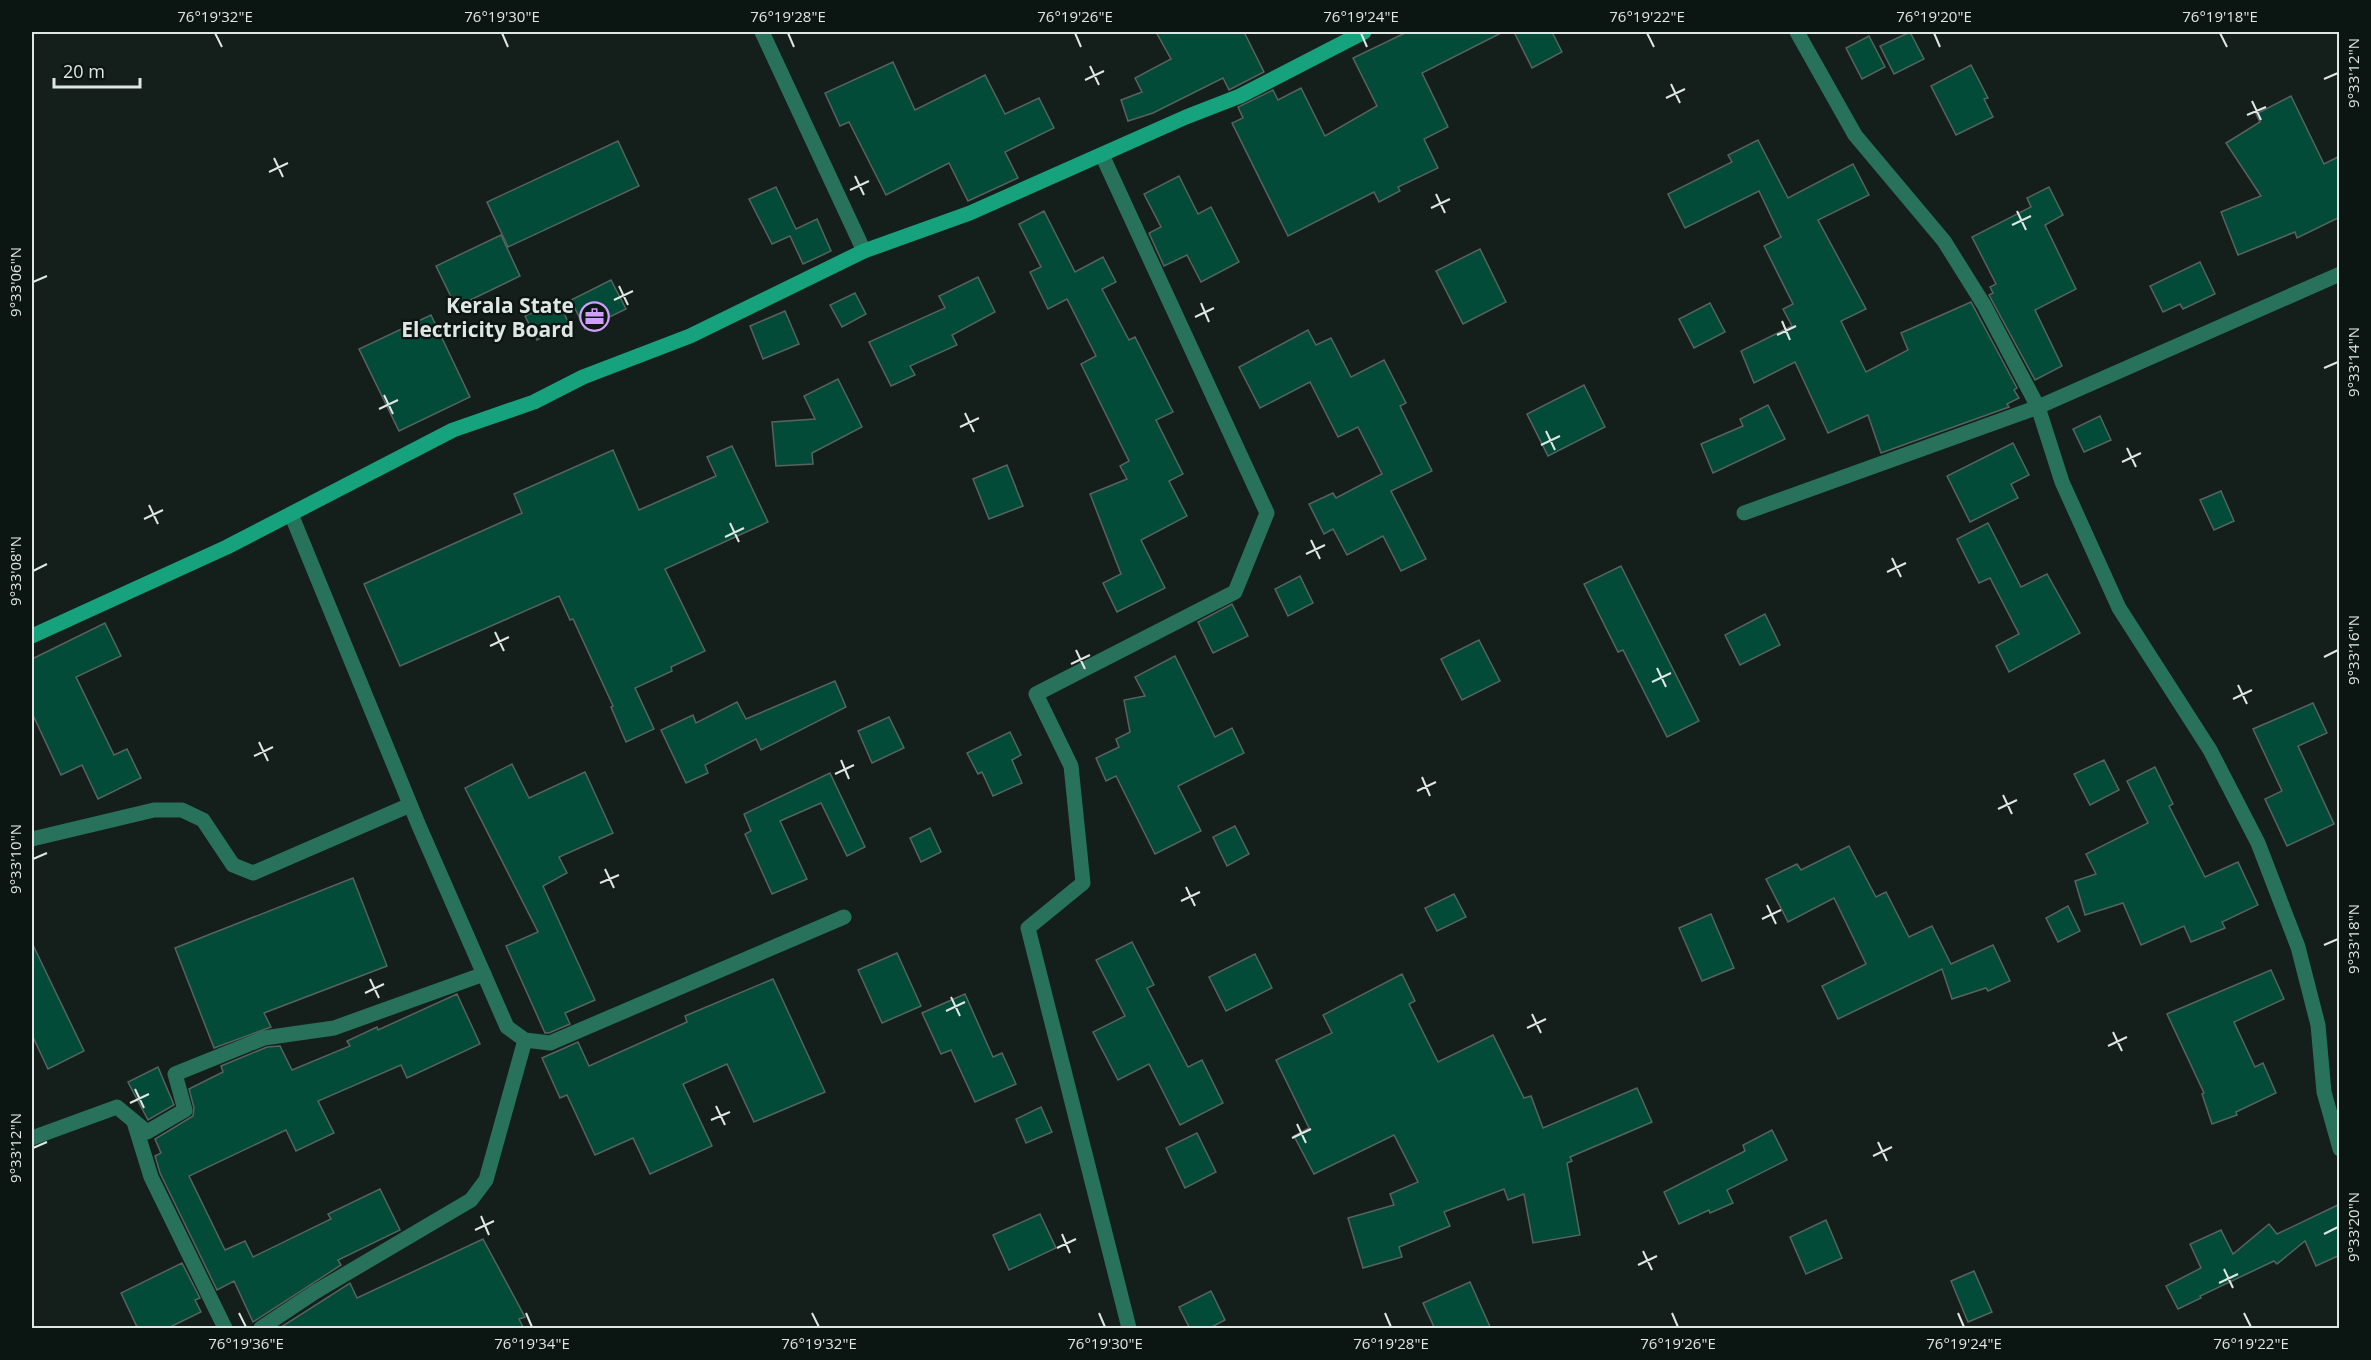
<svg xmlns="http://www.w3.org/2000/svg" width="2371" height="1360" font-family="'Open Sans',sans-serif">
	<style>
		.building { fill: #034b39; stroke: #57635e; stroke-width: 1.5 }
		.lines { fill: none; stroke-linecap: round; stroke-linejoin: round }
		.lane { stroke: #28715a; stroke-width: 15 }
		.street { stroke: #28715a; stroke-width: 15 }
		.secondary { stroke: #17a27e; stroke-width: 15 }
		.ticks { fill: none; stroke: #dfe6e3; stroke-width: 2 }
		.labels { text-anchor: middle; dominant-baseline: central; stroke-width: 4.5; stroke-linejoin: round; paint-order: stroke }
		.poi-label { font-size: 21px; font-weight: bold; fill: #dfe6e3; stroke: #0b1511; text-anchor: end }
		.neatline { fill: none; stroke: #dfe6e3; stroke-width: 2 }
		.ticks-label { font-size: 15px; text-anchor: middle; fill: #dfe6e3 }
	</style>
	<rect width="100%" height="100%" fill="#141e1a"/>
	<!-- building -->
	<g class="building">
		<polygon points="1156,32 1244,32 1264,72 1229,90 1223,78 1153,113 1128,121 1121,100 1142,92 1135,78 1171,59"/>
		<polygon points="1407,32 1503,32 1422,73 1448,127 1424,139 1438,168 1398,187 1400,191 1379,202 1374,192 1288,236 1232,123 1243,118 1238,107 1273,90 1278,100 1301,88 1325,136 1377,106 1353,58"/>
		<polygon points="1514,32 1552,32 1562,52 1532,68"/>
		<polygon points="1910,32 1924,59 1894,74 1880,46"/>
		<polygon points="1869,36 1885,67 1862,79 1846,48"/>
		<polygon points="893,62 915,110 985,75 1005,114 1039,98 1054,128 1005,152 1018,178 968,201 949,163 886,195 849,122 840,126 825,93"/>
		<polygon points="1971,65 1988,98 1984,99 1993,117 1956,135 1931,86"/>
		<polygon points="2291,96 2324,164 2340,156 2340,217 2297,238 2295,232 2238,255 2221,212 2261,196 2226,143 2260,122 2256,114"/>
		<polygon points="1758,140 1788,198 1853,164 1869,195 1818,220 1866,309 1841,321 1866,372 1908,350 1901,333 1971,302 2017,388 2014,390 2019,398 2007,404 2009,407 1881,453 1868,415 1828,433 1795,362 1754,383 1741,351 1792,326 1783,309 1793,304 1764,246 1781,237 1759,191 1685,228 1668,194 1732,162 1728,155"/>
		<polygon points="618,141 639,186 508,247 487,202"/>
		<polygon points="1179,176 1198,214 1211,207 1239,262 1201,282 1187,255 1164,266 1149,233 1161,227 1144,194"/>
		<polygon points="776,187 796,229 817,219 831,251 803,264 790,236 772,244 749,199"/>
		<polygon points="2049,187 2063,215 2045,225 2076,289 2035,310 2062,366 2035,380 1989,295 1993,293 1990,287 1996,284 1972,237 2031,207 2027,198"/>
		<polygon points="1044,211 1075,272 1103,257 1116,282 1102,289 1129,340 1135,337 1173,412 1156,420 1183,474 1169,481 1187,516 1141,540 1165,588 1117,612 1103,583 1121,574 1090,494 1127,479 1120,466 1129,461 1081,364 1096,356 1067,299 1048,309 1030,272 1041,267 1019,224"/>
		<polygon points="501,235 520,276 456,307 436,266"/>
		<polygon points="1480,249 1506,302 1463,324 1436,271"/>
		<polygon points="2200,262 2215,294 2183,309 2180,304 2163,312 2150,286"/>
		<polygon points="978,277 995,312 952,335 957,345 910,366 915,375 891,386 869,342 945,308 939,296"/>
		<polygon points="611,280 626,309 585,329 571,300"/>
		<polygon points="855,293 866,314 842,327 830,305"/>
		<polygon points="558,300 569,324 537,340 525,316"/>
		<polygon points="1710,303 1725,332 1694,348 1679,319"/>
		<polygon points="785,311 799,344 763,359 750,326"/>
		<polygon points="431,315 470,397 399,431 359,349"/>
		<polygon points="1308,330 1316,345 1331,338 1351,377 1384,360 1406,403 1400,406 1432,471 1391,491 1426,559 1401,571 1383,536 1347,555 1333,529 1324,534 1309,504 1333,493 1336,498 1382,474 1358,427 1338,437 1310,382 1260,408 1239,367"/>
		<polygon points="838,379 862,427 812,453 813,464 776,466 772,422 815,419 804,396"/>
		<polygon points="1584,385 1605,427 1548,456 1527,414"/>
		<polygon points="1768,405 1785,439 1713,473 1701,444 1743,426 1740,419"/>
		<polygon points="2100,416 2111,440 2084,452 2073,429"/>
		<polygon points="2013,443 2029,475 2011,484 2018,498 1970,522 1947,476"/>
		<polygon points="732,446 768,522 665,569 705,651 671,667 672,671 635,688 654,729 626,742 611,707 613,706 573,619 570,620 559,596 400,666 364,584 522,513 514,494 613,450 639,510 716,476 707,457"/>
		<polygon points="1007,465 1023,506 989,519 973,479"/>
		<polygon points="2221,491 2234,521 2214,530 2200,500"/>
		<polygon points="1988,523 2021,587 2047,574 2080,633 2009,672 1996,646 2019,634 1990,578 1979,583 1957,539"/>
		<polygon points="1621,566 1699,721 1667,737 1623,650 1618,652 1584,584"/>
		<polygon points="1300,576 1313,603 1288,616 1275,589"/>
		<polygon points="1232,604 1248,636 1213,653 1198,622"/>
		<polygon points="1765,614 1780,645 1740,665 1725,635"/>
		<polygon points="105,623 121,656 76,677 114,755 127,749 141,778 98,799 82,765 61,775 32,713 32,659"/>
		<polygon points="1479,640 1500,681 1462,700 1441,659"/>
		<polygon points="1175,656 1215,737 1232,728 1244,753 1178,786 1201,831 1155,854 1116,776 1106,781 1096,758 1119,747 1116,739 1130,732 1124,700 1145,696 1135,677"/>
		<polygon points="835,681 846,707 761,750 756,739 705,765 708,773 686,783 661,730 693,715 696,723 737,702 746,719"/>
		<polygon points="2313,703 2327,733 2298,746 2334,824 2287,846 2265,799 2282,791 2253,729"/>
		<polygon points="889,717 904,748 872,763 858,731"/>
		<polygon points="1010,732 1021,755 1012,760 1022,783 993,796 982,772 978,774 967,753"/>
		<polygon points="2104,760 2119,790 2090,805 2074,774"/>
		<polygon points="512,764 529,798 585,772 613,833 559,857 567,873 543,886 595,1000 565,1013 570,1024 549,1033 545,1033 506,946 538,932 465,788"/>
		<polygon points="2155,767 2173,804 2169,806 2205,877 2238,862 2258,905 2222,922 2225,928 2191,942 2184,926 2141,945 2123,903 2085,915 2075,881 2096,874 2086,854 2148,823 2127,781"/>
		<polygon points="830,773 865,847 847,856 821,803 780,821 807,879 772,894 745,834 751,831 744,814"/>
		<polygon points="1235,826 1249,854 1227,866 1213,837"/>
		<polygon points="930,828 941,852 921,862 910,838"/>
		<polygon points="1849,846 1876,897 1886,892 1909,937 1932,926 1951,964 1993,945 2010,981 1988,991 1986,988 1952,999 1942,969 1838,1019 1822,986 1866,964 1834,898 1788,922 1766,879 1797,864 1801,870"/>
		<polygon points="353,878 387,966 264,1013 271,1027 214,1048 175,948"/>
		<polygon points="1454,894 1466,917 1437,931 1425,908"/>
		<polygon points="2068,906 2080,931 2058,942 2046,918"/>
		<polygon points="1711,914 1734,968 1702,981 1679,928"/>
		<polygon points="1132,942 1154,985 1147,988 1188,1067 1202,1060 1223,1103 1180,1125 1149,1064 1118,1080 1093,1032 1125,1016 1096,960"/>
		<polygon points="32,943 84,1051 48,1069 32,1035"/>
		<polygon points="897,953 921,1006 882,1023 858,970"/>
		<polygon points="1255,954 1272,988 1226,1011 1209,977"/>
		<polygon points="2271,970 2284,999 2234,1022 2255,1067 2263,1063 2276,1093 2236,1112 2237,1115 2212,1124 2202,1094 2204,1093 2167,1014"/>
		<polygon points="1402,974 1415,1001 1409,1004 1438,1062 1493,1035 1524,1098 1531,1096 1543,1128 1637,1088 1652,1122 1570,1157 1572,1161 1567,1163 1580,1235 1533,1243 1524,1194 1508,1200 1504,1189 1444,1212 1450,1226 1399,1247 1402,1257 1363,1268 1348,1218 1394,1205 1390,1194 1418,1182 1394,1135 1314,1174 1294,1136 1309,1128 1276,1060 1332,1033 1323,1015"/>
		<polygon points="773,979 825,1092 754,1122 727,1064 683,1084 712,1146 650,1174 633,1138 595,1155 567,1095 560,1098 542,1058 578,1042 589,1066 687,1022 685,1016"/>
		<polygon points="457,994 480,1044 407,1078 401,1065 318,1101 334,1133 296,1151 286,1130 189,1176 225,1250 245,1241 253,1257 331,1219 328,1214 380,1189 400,1230 338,1260 341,1265 253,1322 234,1281 217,1290 160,1173 155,1156 161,1153 155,1139 193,1116 194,1108 189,1089 223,1072 221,1066 267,1047 280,1046 292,1070 350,1046 347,1041 377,1027 378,1030"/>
		<polygon points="965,994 993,1057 1002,1053 1016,1084 975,1102 951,1050 941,1054 922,1013"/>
		<polygon points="158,1067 174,1105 148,1120 128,1082"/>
		<polygon points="1041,1107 1052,1132 1026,1143 1016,1119"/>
		<polygon points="1772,1130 1787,1160 1727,1190 1733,1203 1710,1213 1709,1210 1679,1224 1664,1192 1745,1151 1743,1145"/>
		<polygon points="1197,1133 1216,1172 1185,1188 1166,1148"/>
		<polygon points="2340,1204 2340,1255 2316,1266 2305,1241 2277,1264 2274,1261 2200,1296 2201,1298 2178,1309 2166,1286 2201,1268 2190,1244 2221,1230 2233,1254 2269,1224 2277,1234"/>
		<polygon points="1040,1214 1056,1248 1009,1270 993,1235"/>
		<polygon points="1826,1220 1842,1258 1806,1274 1790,1237"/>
		<polygon points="483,1239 525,1317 519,1319 524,1329 278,1329 350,1283 357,1298"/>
		<polygon points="182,1263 200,1298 195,1300 201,1312 166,1329 138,1329 121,1293"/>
		<polygon points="1974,1271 1992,1312 1968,1322 1951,1281"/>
		<polygon points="1470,1282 1491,1329 1435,1329 1423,1303"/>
		<polygon points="1211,1291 1225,1320 1208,1329 1190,1329 1179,1307"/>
	</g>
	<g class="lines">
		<!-- lane -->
		<polyline class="lane" points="261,1328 315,1292 471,1200 486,1180 525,1040"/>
		<!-- street -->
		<g class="street">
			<polyline points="762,32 864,251"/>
			<polyline points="1797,32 1855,135 1944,241 1984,305 2038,407 2062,482 2119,608 2210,750 2258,843 2298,947 2318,1025 2324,1092 2340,1149"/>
			<polyline points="1102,155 1267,513 1235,592 1036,694 1071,766 1083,883 1028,928 1129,1328"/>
			<polyline points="1744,513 2038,407 2340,274"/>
			<polyline points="291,514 419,826 507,1027 525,1040 550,1043 844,917"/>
			<polyline points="32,839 154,810 182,810 203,820 233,865 253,873 410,805"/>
			<polyline points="134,1122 151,1177 225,1328"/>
			<polyline points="32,1138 117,1107 147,1132 185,1110 175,1074 264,1038 334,1028 484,974"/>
		</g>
		<!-- secondary -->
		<polyline class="secondary" points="32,636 227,547 453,430 534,402 583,377 690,336 864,251 970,213 1186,117 1240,96 1364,32"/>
	</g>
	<!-- ticks -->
	<path class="ticks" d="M215,33L222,47M502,33L508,47M788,33L794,47M1075,33L1081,47M1361,33L1367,47M1647,33L1654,47M1934,33L1940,47M2220,33L2227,47M1090,66L1099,85M2324,79L2338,73M1085,80L1104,71M1671,84L1680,103M1666,98L1685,89M2252,101L2261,120M2247,115L2266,107M274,158L283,177M269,172L288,163M855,176L864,195M850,190L869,181M1436,194L1445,213M1431,208L1450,199M2017,211L2026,230M2012,225L2031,216M33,282L47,276M619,286L628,305M614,300L633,291M1201,303L1209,322M1195,317L1214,308M1782,321L1790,340M1777,335L1796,326M2324,368L2338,362M384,395L393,414M379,409L398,400M965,413L974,432M960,427L979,418M1546,431L1555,450M1541,445L1560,436M2127,448L2136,467M2122,462L2141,453M149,505L158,524M144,519L163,510M730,523L739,542M725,537L744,528M1311,540L1320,559M1306,554L1325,545M1892,558L1901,577M33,571L47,564M1887,572L1906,563M495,632L504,651M490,646L509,637M1076,650L1085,669M2324,657L2338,650M1071,664L1090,655M1657,668L1666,687M1652,682L1671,673M2238,685L2247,704M2233,699L2252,690M259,742L268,761M254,756L273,747M841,760L849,779M835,774L854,765M1422,777L1430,796M1417,791L1436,782M2003,795L2012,814M1998,809L2017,800M33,859L47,853M605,869L614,888M600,883L619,875M1186,887L1195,906M1181,901L1200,892M1767,905L1776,924M1762,919L1781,910M2324,945L2338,939M370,979L379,998M365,993L384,984M951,997L960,1016M946,1011L965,1002M1532,1014L1541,1033M1527,1028L1546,1019M2113,1032L2122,1051M2108,1046L2127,1037M135,1089L144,1108M130,1103L149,1094M716,1106L725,1125M711,1120L730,1112M1297,1124L1306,1143M1292,1138L1311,1129M1878,1142L1887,1161M33,1148L47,1142M1873,1156L1892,1147M481,1216L489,1235M475,1230L494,1221M1062,1234L1070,1253M2324,1234L2338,1227M1057,1248L1076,1239M1643,1251L1652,1270M1638,1265L1657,1256M2224,1269L2233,1288M2219,1283L2238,1274M239,1313L246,1327M526,1313L532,1327M812,1313L819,1327M1099,1313L1105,1327M1385,1313L1391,1327M1672,1313L1678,1327M1958,1313L1964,1327M2244,1313L2251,1327"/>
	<!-- icons -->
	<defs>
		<symbol id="office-ring" viewBox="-11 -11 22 22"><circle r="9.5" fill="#0b1511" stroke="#d19dfe" stroke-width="1.5"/><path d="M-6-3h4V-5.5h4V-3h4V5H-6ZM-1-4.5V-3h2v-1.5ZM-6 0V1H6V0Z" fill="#d19dfe"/></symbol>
	</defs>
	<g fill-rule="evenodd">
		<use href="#office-ring" x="578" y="300" width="33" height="33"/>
	</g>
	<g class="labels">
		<!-- poi labels -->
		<g class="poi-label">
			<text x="574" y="305">Kerala State<tspan x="574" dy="24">Electricity Board</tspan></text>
		</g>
	</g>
	<!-- border -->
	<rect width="2371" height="1360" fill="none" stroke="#0b1511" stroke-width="66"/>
	<!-- scale -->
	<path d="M54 78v9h86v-9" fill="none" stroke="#dfe6e3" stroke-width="3"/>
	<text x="63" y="78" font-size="18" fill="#dfe6e3" stroke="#0b1511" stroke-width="4.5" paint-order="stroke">20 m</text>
	<rect x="33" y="33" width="2305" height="1294" class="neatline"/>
	<g class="ticks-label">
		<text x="215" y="22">76°19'32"E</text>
		<text x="502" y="22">76°19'30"E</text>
		<text x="788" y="22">76°19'28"E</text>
		<text x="1075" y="22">76°19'26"E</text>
		<text x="1361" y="22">76°19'24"E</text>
		<text x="1647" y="22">76°19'22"E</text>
		<text x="1934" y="22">76°19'20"E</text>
		<text x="2220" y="22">76°19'18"E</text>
		<text transform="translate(2354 73) rotate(-90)" y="5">9°33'12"N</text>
		<text transform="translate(16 282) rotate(-90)" y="5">9°33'06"N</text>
		<text transform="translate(2354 362) rotate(-90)" y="5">9°33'14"N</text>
		<text transform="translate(16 571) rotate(-90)" y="5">9°33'08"N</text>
		<text transform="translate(2354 650) rotate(-90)" y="5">9°33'16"N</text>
		<text transform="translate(16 859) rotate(-90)" y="5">9°33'10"N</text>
		<text transform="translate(2354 939) rotate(-90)" y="5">9°33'18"N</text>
		<text transform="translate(16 1148) rotate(-90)" y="5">9°33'12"N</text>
		<text transform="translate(2354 1227) rotate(-90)" y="5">9°33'20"N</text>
		<text x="246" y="1349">76°19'36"E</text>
		<text x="532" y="1349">76°19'34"E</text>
		<text x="819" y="1349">76°19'32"E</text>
		<text x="1105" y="1349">76°19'30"E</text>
		<text x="1391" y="1349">76°19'28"E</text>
		<text x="1678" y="1349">76°19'26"E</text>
		<text x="1964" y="1349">76°19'24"E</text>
		<text x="2251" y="1349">76°19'22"E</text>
	</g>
</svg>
